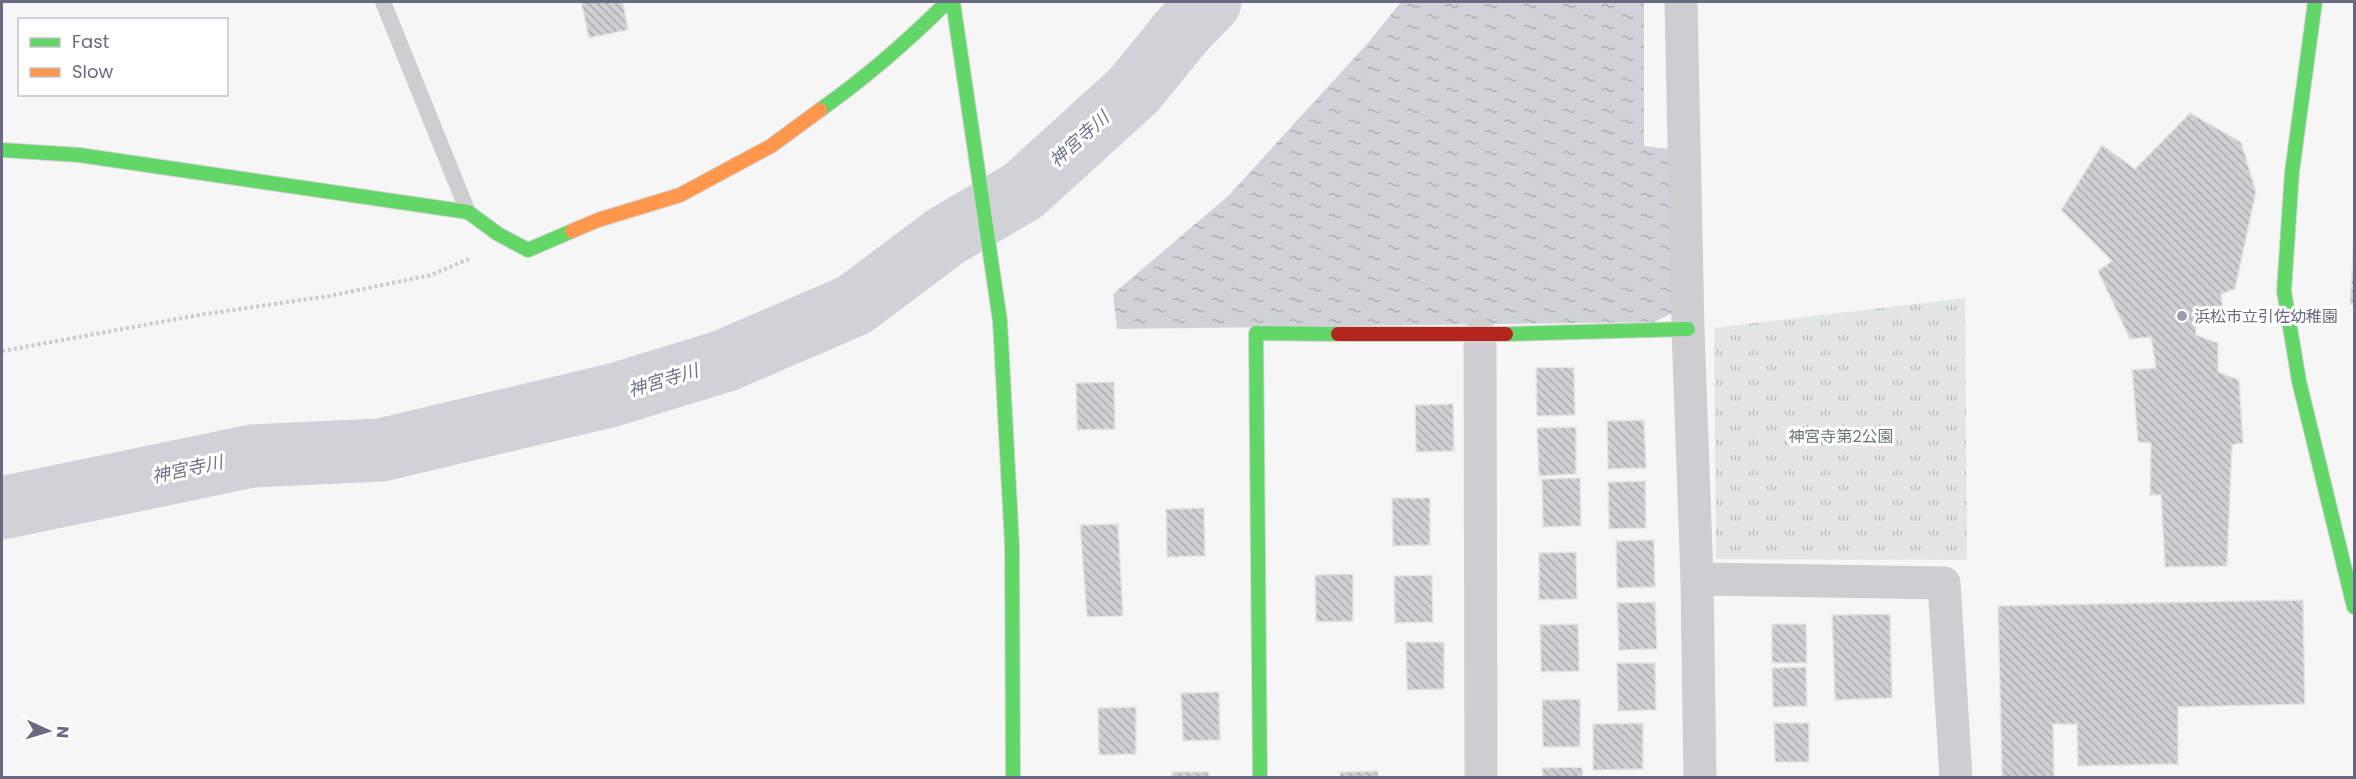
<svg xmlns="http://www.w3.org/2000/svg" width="2356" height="779" font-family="Poppins,'Noto Sans JP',sans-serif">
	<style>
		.park { fill: url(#park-tufts) }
		.water { fill: url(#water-ripples) }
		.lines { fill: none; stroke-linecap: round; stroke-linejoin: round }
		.river { stroke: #d0d2d8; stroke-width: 63 }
		.building { fill: url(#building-back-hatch); stroke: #e4e5e4; stroke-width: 1.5 }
		.fast-casing { stroke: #d3d3d4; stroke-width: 16 }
		.slow-casing { stroke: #d3d3d4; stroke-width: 16 }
		.jam-casing { stroke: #d3d3d4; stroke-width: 16 }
		.path { stroke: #cacbcc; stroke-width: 4; stroke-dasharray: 3 3; stroke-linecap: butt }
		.lane { stroke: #ceced0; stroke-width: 16 }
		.street { stroke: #ceced0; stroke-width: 33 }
		.fast { stroke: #63d668; stroke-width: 14 }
		.slow { stroke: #ff974d; stroke-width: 14 }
		.jam { stroke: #b3261e; stroke-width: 14 }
		.poi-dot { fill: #9a9baa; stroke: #fff; stroke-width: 2 }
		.labels { text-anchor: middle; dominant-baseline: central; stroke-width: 6; stroke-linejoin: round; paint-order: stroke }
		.poi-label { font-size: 16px; fill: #696a82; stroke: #fff; text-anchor: start }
		.park-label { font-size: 16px; fill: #677a6c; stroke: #fff }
		.water-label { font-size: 18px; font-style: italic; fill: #6f768b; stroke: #fff }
	</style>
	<defs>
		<pattern id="park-tufts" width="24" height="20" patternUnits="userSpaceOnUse" patternTransform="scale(1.5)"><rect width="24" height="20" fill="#e3e7e3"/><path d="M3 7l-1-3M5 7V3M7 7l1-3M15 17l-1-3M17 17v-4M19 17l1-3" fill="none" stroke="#bcbfbd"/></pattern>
		<pattern id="water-ripples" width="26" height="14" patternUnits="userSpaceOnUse" patternTransform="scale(1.5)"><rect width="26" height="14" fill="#d0d2d8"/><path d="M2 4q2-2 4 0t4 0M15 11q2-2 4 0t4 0" fill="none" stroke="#adaeb5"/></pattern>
		<pattern id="building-back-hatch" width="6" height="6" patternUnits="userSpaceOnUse" patternTransform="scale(1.5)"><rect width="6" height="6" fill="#d0d0d2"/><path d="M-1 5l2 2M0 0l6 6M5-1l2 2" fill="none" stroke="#adadb0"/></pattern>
	</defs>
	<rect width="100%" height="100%" fill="#f5f6f5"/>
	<!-- park -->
	<polygon class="park" points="1965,298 1967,560 1716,559 1714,328"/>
	<!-- water -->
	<polygon class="water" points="1401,2 1644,2 1644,146 1670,149 1675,312 1654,322 1117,329 1113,294 1228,196 1368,43"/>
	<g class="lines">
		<!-- river -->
		<polyline class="river" points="2,508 252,456 381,450 613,395 724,361 854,305 946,236 1023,191 1134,90 1182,31 1210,2"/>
	</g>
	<!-- building -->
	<g class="building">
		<polygon points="581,2 623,2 628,30 589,38"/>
		<polygon points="2190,113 2241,142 2256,192 2235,289 2221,294 2224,319 2196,324 2196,335 2218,343 2218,372 2239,380 2243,443 2232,445 2227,566 2165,567 2161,495 2150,495 2151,443 2138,442 2132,370 2156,368 2151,337 2130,339 2098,271 2112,261 2061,210 2102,145 2135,169"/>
		<polygon points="2354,238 2354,305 2350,304"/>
		<polygon points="1574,367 1575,415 1537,416 1536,368"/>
		<polygon points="1114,382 1115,429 1077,430 1076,383"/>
		<polygon points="1453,404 1454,451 1416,452 1415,405"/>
		<polygon points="1644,420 1646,468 1608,469 1607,421"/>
		<polygon points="1576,427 1576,474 1539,476 1537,428"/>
		<polygon points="1580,478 1581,526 1543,527 1542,479"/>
		<polygon points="1645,481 1646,528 1609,529 1608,482"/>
		<polygon points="1392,498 1430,498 1430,545 1393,546"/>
		<polygon points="1204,508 1205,556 1167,557 1166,509"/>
		<polygon points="1118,524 1123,616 1087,617 1080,525"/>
		<polygon points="1654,540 1655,587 1617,588 1616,541"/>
		<polygon points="1576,552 1577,599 1539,600 1539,553"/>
		<polygon points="1353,574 1353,621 1316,622 1315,575"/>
		<polygon points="1432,575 1433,622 1395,623 1394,576"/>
		<polygon points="2303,600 2305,704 2178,707 2178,764 2078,766 2077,724 2053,724 2054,778 2002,778 1998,606"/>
		<polygon points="1655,602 1657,649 1619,650 1617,603"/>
		<polygon points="1890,614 1892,698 1835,700 1832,615"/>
		<polygon points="1578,624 1579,671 1541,672 1540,625"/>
		<polygon points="1772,624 1806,624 1807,663 1772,663"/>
		<polygon points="1406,642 1444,642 1444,689 1407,690"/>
		<polygon points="1617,663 1655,663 1656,710 1618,711"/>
		<polygon points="1806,667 1807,706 1773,707 1772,668"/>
		<polygon points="1219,692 1220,740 1183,741 1181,693"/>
		<polygon points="1580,699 1580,747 1543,747 1542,700"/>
		<polygon points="1136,707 1136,754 1099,755 1098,708"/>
		<polygon points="1643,723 1643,769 1593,770 1593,724"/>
		<polygon points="1774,723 1809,723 1809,762 1775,762"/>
		<polygon points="1582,767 1583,778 1543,778 1542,768"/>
		<polygon points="1378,771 1378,778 1340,778 1340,772"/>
		<rect x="1172" y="772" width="37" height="6"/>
	</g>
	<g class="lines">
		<defs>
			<g id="fast">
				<polyline points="953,2 1000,321 1012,545 1013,778"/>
				<polyline points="2315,2 2292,172 2284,291 2299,381 2354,607"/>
				<path d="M820,110C865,78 908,41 947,2"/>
				<polyline points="2,150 79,155 468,212 498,234 528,250 572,231"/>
				<polyline points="1506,334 1688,329"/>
				<polyline points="1260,778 1256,333 1338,334"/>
			</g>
			<polyline id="slow" points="572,231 598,220 680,195 771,146 820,110"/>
			<polyline id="jam" points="1338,334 1506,334"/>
		</defs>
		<!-- fast casing -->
		<use href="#fast" class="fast-casing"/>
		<!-- slow casing -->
		<use href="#slow" class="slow-casing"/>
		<!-- jam casing -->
		<use href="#jam" class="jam-casing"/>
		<!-- path -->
		<polyline class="path" points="2,351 199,315 329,296 431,275 471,258"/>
		<!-- lane -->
		<polyline class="lane" points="383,2 468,212"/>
		<!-- street -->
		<g class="street">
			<polyline points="1681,2 1688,329 1697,579 1700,778"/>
			<polyline points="1480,335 1481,778"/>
			<polyline points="1697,579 1944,583 1956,778"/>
		</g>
		<!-- fast -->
		<use href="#fast" class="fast"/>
		<!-- slow -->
		<use href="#slow" class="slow"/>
		<!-- jam -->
		<use href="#jam" class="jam"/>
	</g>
	<!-- markers -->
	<circle class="poi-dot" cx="2182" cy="316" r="6"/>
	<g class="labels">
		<!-- poi labels -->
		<g class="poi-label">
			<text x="2194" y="316">浜松市立引佐幼稚園</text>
		</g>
		<!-- park labels -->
		<g class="park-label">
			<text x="1841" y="436">神宮寺第2公園</text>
		</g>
		<!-- water labels -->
		<g class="water-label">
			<text transform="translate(1079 139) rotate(-42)">神宮寺川</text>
			<text transform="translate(663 380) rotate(-17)">神宮寺川</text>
			<text transform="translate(187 469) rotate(-12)">神宮寺川</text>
		</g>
	</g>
	<!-- border -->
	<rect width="2356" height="779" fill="none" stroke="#696a82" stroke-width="6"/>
	<!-- legend -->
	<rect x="18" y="18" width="210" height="78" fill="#ffffff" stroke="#c3c3cd" stroke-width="1.5"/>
	<rect x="30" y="38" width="30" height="9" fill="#63d668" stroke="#c3c3cd" stroke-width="1.5"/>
	<text x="72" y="48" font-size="18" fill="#696a82">Fast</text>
	<rect x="30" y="68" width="30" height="9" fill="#ff974d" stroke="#c3c3cd" stroke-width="1.5"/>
	<text x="72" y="78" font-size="18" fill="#696a82">Slow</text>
	<!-- north arrow -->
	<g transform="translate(48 731) rotate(94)" stroke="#ffffff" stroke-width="4.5" paint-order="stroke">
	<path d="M0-4.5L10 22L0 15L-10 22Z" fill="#696a82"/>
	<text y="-9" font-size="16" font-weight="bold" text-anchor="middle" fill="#696a82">N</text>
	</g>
</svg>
